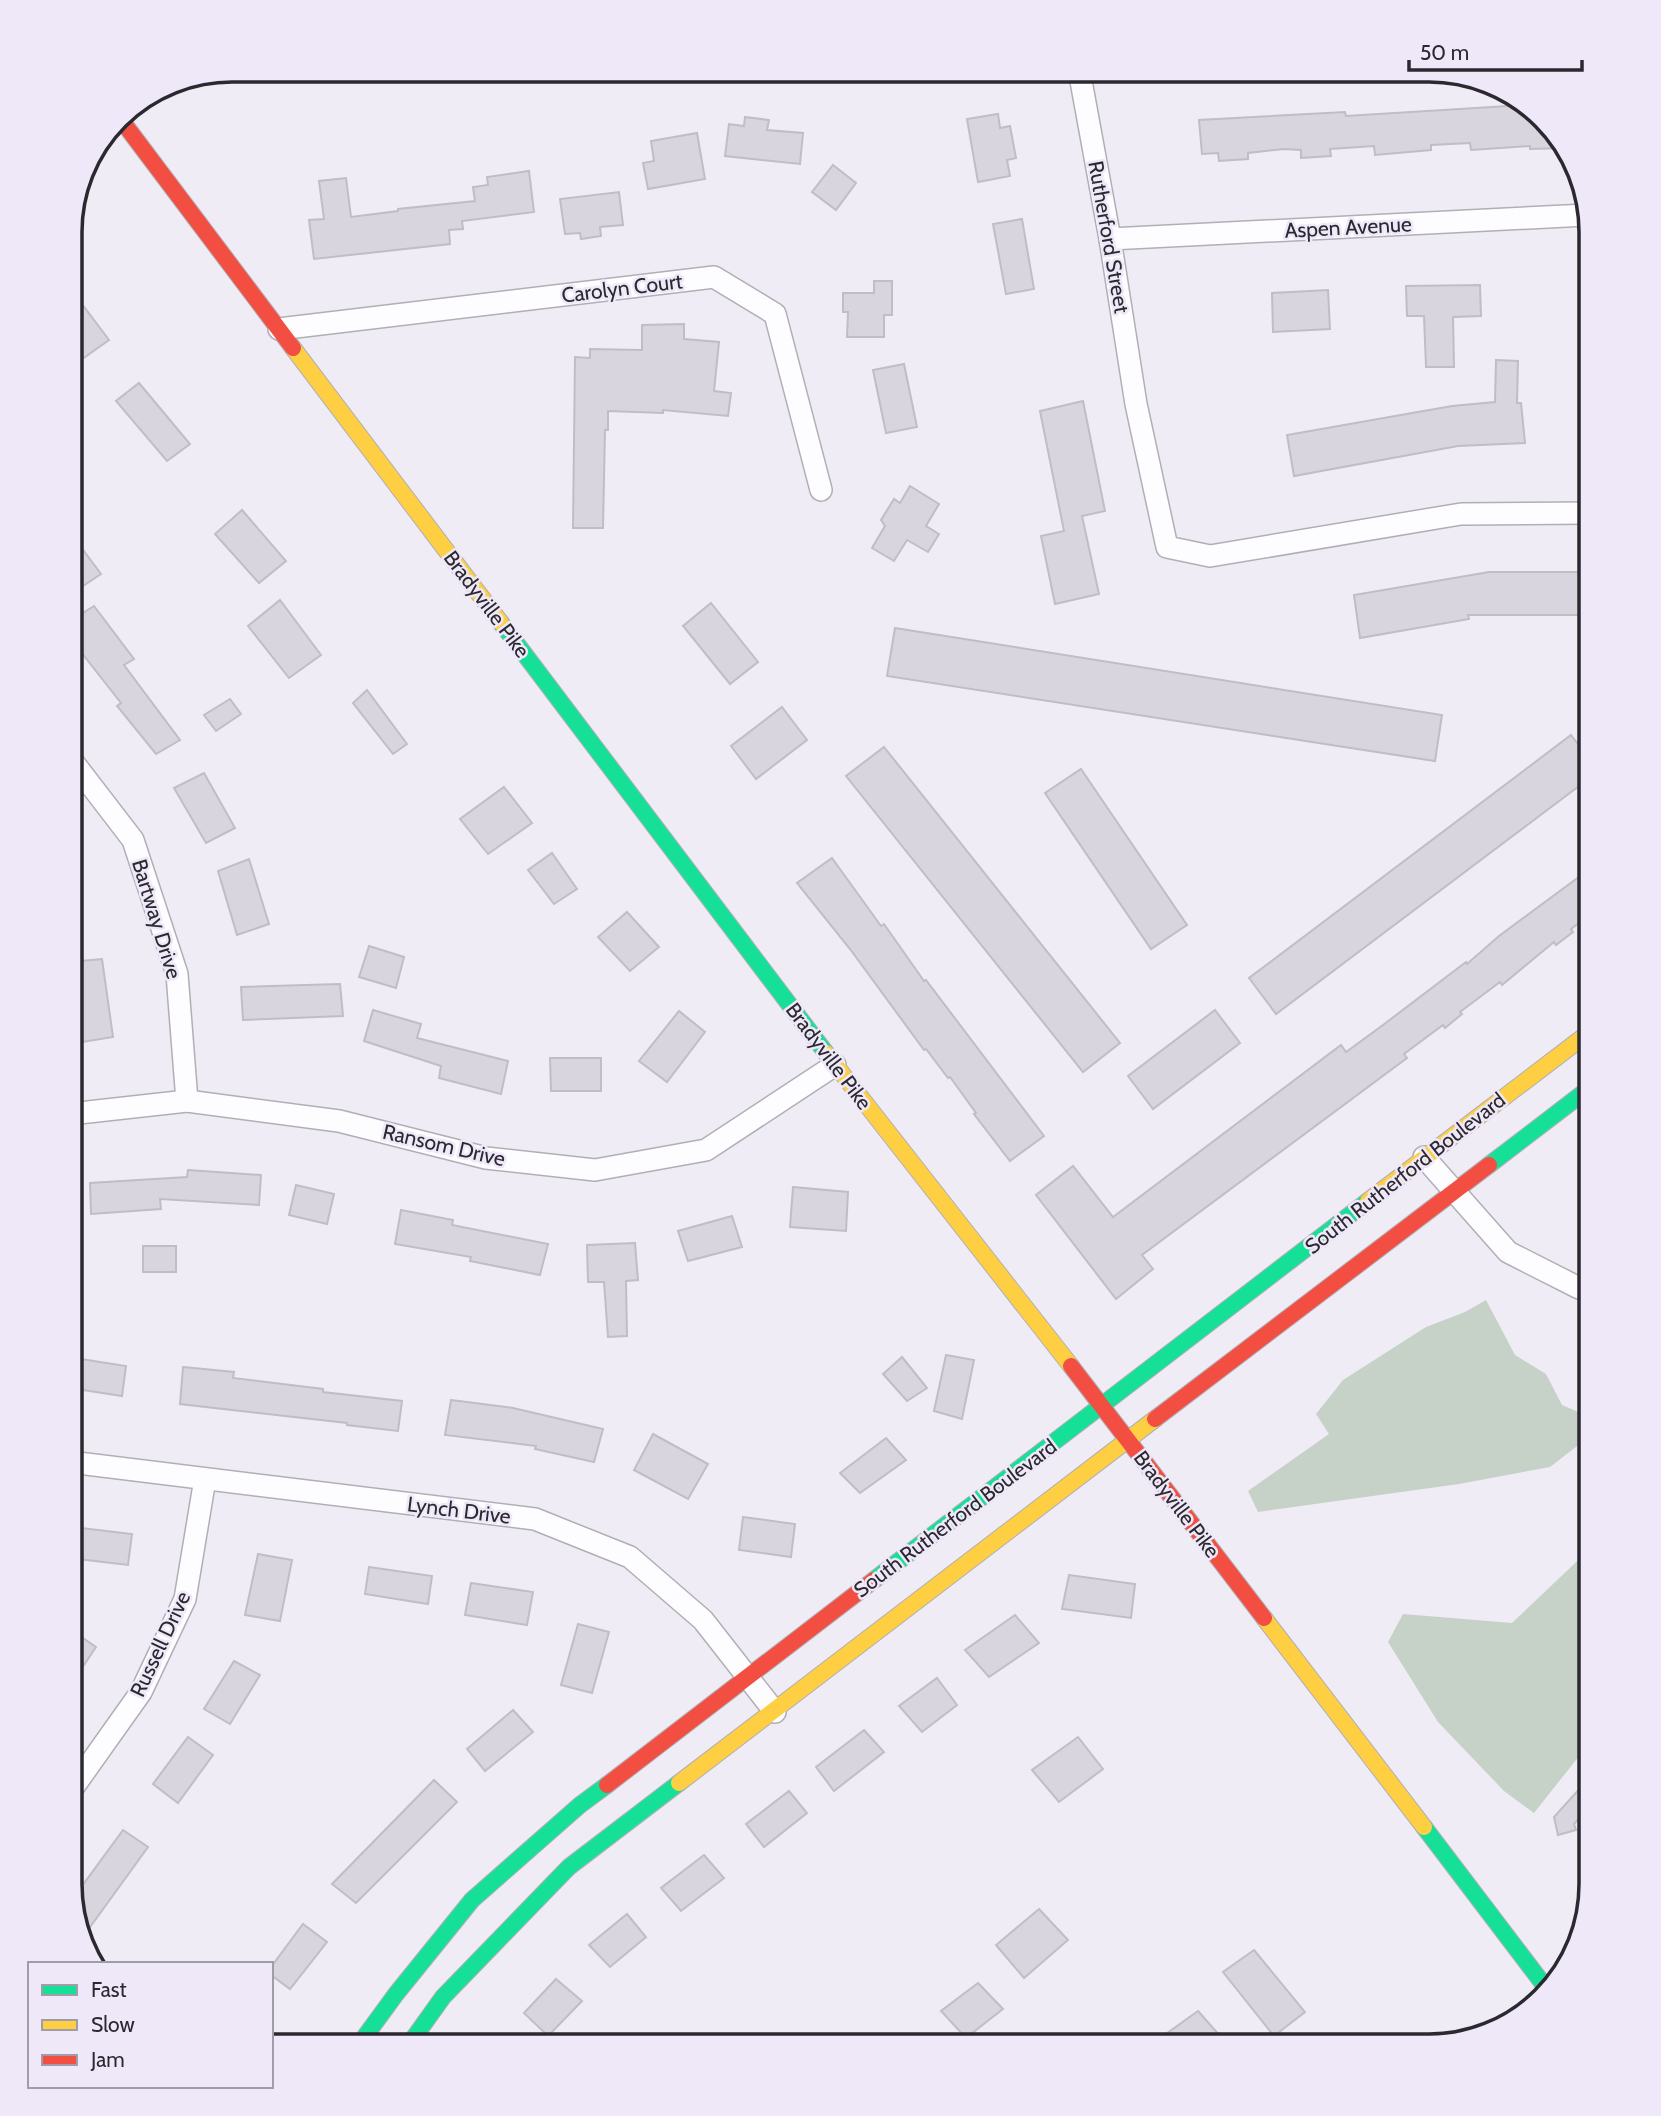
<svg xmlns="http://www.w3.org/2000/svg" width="1661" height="2116" font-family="Cabin,sans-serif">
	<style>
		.forest { fill: #c6d2c8 }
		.building { fill: #d8d5df; stroke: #c0bdc5; stroke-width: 2 }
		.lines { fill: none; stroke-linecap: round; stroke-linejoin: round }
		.street-casing { stroke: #b1afb6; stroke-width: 24 }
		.fast-casing { stroke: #b1afb6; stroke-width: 18 }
		.slow-casing { stroke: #b1afb6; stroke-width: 18 }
		.jam-casing { stroke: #b1afb6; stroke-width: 18 }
		.street { stroke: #fdfcfe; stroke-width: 21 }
		.fast { stroke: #16e098; stroke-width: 16 }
		.slow { stroke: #ffcf43; stroke-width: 16 }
		.jam { stroke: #f24e42; stroke-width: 16 }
		.labels { text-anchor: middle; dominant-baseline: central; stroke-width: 5; stroke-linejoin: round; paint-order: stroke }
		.street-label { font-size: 21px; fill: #2b292f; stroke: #eee8f9 }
		.rim { fill: none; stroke: #2b292f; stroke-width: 3.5 }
	</style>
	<rect width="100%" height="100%" fill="#efecf5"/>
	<!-- forest -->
	<g class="forest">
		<polygon points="1486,1300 1515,1355 1546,1374 1562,1405 1588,1416 1581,1443 1550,1467 1459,1484 1258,1512 1248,1491 1329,1434 1316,1414 1343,1380 1426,1327 1465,1312"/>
		<polygon points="1591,1548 1591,1741 1534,1813 1504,1791 1438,1722 1388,1642 1403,1614 1512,1623"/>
	</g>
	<!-- building -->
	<g class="building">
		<polygon points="1524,105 1564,142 1566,148 1530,149 1530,146 1471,150 1470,143 1431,145 1431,150 1375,155 1374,146 1330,149 1331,156 1301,158 1301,150 1284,149 1248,153 1248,159 1219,161 1218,153 1202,154 1199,120 1345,112 1346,116"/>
		<polygon points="998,114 1000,128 1010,126 1016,158 1007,160 1010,176 978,182 967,119"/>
		<polygon points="745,117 769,120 767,130 803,133 800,164 725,156 729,124 744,126"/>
		<polygon points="697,133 705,179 648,189 643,163 654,161 651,141"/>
		<polygon points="833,165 856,183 836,210 812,192"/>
		<polygon points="529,171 534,212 462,221 463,229 449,230 450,244 314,259 309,220 324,219 319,181 346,178 351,217 398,211 398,209 475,201 473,187 488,185 487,177"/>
		<polygon points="619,192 623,225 600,227 601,236 581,239 580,233 565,234 560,199"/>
		<polygon points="1022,219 1034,289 1006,294 993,224"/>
		<polygon points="874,281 892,281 892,315 884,315 884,337 847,337 848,312 843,312 843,293 874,293"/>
		<polygon points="1480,285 1481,316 1453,317 1454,367 1426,367 1424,316 1407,316 1406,286"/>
		<polygon points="70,288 109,340 81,360 70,347"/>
		<polygon points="1328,290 1330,329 1273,332 1272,293"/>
		<polygon points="684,324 684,339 719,342 714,391 731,393 728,416 663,410 663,413 608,411 608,430 605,430 603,528 573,528 575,357 590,358 590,349 642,350 642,325"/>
		<polygon points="1496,360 1518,361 1517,403 1521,403 1525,443 1458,446 1294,476 1287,435 1452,406 1495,402"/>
		<polygon points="904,364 917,427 886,433 873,370"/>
		<polygon points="139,383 190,444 167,461 116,401"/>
		<polygon points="1083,401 1105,511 1082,516 1099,594 1055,604 1041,536 1064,531 1040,411"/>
		<polygon points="910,486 939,504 926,526 939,534 928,552 907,540 894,561 872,548 885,526 881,520 894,499 900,503"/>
		<polygon points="242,510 286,561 259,583 215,534"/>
		<polygon points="84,551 101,574 80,588 70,576 70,561"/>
		<polygon points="1489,572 1586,572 1587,615 1468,615 1469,619 1360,638 1354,595"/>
		<polygon points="280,600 321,655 289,678 248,626"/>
		<polygon points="711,603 758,662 730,684 683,626"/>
		<polygon points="94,606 134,659 124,665 180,740 156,754 117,706 121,703 70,638 70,621"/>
		<polygon points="895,628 1442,715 1435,761 887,676"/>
		<polygon points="367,690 407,744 393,754 353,703"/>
		<polygon points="230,699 241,714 216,731 204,715"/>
		<polygon points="782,707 807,740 756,779 731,746"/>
		<polygon points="1571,735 1591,761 1591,777 1276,1014 1249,978"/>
		<polygon points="884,747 1120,1043 1083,1072 846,776"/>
		<polygon points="1081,769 1187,925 1151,949 1045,793"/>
		<polygon points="204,773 235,828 206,843 174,788"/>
		<polygon points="504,787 532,823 488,854 460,819"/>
		<polygon points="552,853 577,889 554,904 528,870"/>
		<polygon points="832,858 881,926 884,924 924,981 926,980 1044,1136 1010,1161 974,1114 976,1113 950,1077 948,1078 926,1049 924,1050 850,949 797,883"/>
		<polygon points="249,859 269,924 237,935 218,871"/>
		<polygon points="1591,868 1591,914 1571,929 1573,932 1556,945 1554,942 1502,985 1500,982 1460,1012 1462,1014 1445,1028 1443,1025 1404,1054 1407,1058 1142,1255 1153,1269 1116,1299 1036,1195 1073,1166 1113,1217 1341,1045 1346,1052 1383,1025 1466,962 1467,964 1499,936"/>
		<polygon points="627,912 659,947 630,971 598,937"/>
		<polygon points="369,946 404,957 396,988 359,977"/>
		<polygon points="102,959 113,1037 70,1044 70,962"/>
		<polygon points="340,984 343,1016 243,1020 241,987"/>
		<polygon points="373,1010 421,1024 417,1038 508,1061 501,1094 439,1078 441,1066 364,1041"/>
		<polygon points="1215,1010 1240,1043 1153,1109 1128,1076"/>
		<polygon points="679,1011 705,1032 667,1082 639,1061"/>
		<polygon points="550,1058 601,1058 601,1091 551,1091"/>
		<polygon points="188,1170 261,1175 259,1205 160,1199 161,1209 91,1214 90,1183 187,1177"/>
		<polygon points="296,1185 334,1194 327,1224 289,1215"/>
		<polygon points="793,1187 848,1192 846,1231 790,1227"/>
		<polygon points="401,1210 453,1220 452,1225 548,1244 540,1275 470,1261 471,1257 395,1244"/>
		<polygon points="732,1216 742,1247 688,1261 678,1231"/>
		<polygon points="635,1243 638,1280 626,1281 627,1336 608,1337 604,1282 588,1282 587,1245"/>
		<rect x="143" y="1246" width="33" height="26"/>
		<polygon points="946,1355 974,1360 962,1419 934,1411"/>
		<polygon points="902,1357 927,1388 907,1401 883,1374"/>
		<polygon points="81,1359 126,1366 122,1396 76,1389"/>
		<polygon points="183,1367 234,1372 233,1378 323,1389 323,1392 402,1401 398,1431 347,1425 347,1423 180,1404"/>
		<polygon points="451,1400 513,1408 603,1429 594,1462 535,1449 536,1446 445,1435"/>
		<polygon points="653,1434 708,1464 688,1499 634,1470"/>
		<polygon points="886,1438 906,1460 860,1493 840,1473"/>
		<polygon points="743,1517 795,1524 791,1557 739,1550"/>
		<polygon points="73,1527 132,1534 128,1565 70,1558"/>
		<polygon points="258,1554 292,1560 280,1621 245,1615"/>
		<polygon points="369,1567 432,1576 428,1604 365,1594"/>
		<polygon points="1069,1575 1135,1584 1131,1618 1062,1609"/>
		<polygon points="471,1583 533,1592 527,1625 465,1615"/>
		<polygon points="1015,1615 1039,1643 989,1677 965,1650"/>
		<polygon points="578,1624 609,1632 592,1693 561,1685"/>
		<polygon points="70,1629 96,1647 70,1686"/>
		<polygon points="234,1661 260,1675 230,1724 204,1709"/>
		<polygon points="937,1678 957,1705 922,1732 899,1706"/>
		<polygon points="513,1710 533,1732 485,1771 467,1749"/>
		<polygon points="864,1730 884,1752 834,1791 816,1767"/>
		<polygon points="188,1737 213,1755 178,1803 153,1784"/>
		<polygon points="1078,1737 1103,1769 1059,1802 1032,1770"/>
		<polygon points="1591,1776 1591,1806 1574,1824 1576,1830 1558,1835 1554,1817"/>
		<polygon points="434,1780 457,1802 356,1903 332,1884"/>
		<polygon points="789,1791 807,1813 764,1847 746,1824"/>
		<polygon points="123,1830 148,1847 85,1934 74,1897"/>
		<polygon points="704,1855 724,1878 681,1911 661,1888"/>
		<polygon points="1039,1909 1068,1940 1024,1978 996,1945"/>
		<polygon points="627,1914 646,1937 610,1967 589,1945"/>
		<polygon points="303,1924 327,1942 290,1989 271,1975 271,1967"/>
		<polygon points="1254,1950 1305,2012 1274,2036 1223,1972"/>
		<polygon points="556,1979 582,2001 548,2036 524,2013"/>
		<polygon points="978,1983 1003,2009 966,2038 941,2011"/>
		<polygon points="1198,2011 1229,2046 1149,2046"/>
	</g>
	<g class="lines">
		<defs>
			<g id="street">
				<polyline points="1079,70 1110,239 1136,404 1167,547 1210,556 1461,514 1591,513"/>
				<polyline points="1110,239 1586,215"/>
				<polyline points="279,329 714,277 775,314 821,490"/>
				<polyline points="70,758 133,840 177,974 187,1101"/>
				<polyline points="70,1114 187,1101 339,1121 486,1158 595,1170 706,1150 835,1065"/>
				<polyline points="1424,1157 1508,1252 1579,1288 1591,1290"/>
				<polyline points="70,1462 535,1519 630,1557 703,1620 775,1712"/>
				<polyline points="70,1792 141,1692 185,1599 205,1479"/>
			</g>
			<g id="fast">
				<polyline points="501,623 826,1053"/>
				<polyline points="1489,1165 1591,1087"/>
				<polyline points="874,1580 1368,1201"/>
				<polyline points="1424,1827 1547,1989"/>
				<polyline points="358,2046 396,1994 472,1900 580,1805 607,1785"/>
				<polyline points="408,2046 443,1997 569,1867 679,1783"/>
			</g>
			<g id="slow">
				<polyline points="293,348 501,623"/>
				<polyline points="826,1053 1071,1366"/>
				<polyline points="1368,1201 1591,1031"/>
				<polyline points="1264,1618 1424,1827"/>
				<polyline points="679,1783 1155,1419"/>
			</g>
			<g id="jam">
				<polyline points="119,117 293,348"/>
				<polyline points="1071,1366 1264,1618"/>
				<polyline points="1155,1419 1489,1165"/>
				<polyline points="607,1785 874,1580"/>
			</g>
		</defs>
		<!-- street casing -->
		<use href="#street" class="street-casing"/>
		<!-- fast casing -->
		<use href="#fast" class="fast-casing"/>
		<!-- slow casing -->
		<use href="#slow" class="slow-casing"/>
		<!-- jam casing -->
		<use href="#jam" class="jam-casing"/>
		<!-- street -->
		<use href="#street" class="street"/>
		<!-- fast -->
		<use href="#fast" class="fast"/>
		<!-- slow -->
		<use href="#slow" class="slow"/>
		<!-- jam -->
		<use href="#jam" class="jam"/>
	</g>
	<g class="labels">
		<!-- street labels -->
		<g class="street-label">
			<text transform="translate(1348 227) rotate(-3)">Aspen Avenue</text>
			<text transform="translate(1109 237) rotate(80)">Rutherford Street</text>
			<text transform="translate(622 288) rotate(-7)">Carolyn Court</text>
			<text transform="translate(487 604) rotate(53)">Bradyville Pike</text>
			<text transform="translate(157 919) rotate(73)">Bartway Drive</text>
			<text transform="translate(829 1056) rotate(53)">Bradyville Pike</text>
			<text transform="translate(444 1145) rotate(13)">Ransom Drive</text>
			<text transform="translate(1405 1173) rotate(-38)">South Rutherford Boulevard</text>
			<text transform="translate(1177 1504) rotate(53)">Bradyville Pike</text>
			<text transform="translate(459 1510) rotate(7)">Lynch Drive</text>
			<text transform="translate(955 1518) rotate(-37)">South Rutherford Boulevard</text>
			<text transform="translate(160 1644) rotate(-65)">Russell Drive</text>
		</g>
	</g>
	<!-- crop -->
	<path d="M0 0H1661V2116H0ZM232 82H1429A150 150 0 0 1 1579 232V1884A150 150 0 0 1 1429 2034H232A150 150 0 0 1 82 1884V232A150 150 0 0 1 232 82Z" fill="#eee8f9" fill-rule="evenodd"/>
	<path class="rim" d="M232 82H1429A150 150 0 0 1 1579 232V1884A150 150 0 0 1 1429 2034H232A150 150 0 0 1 82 1884V232A150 150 0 0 1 232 82Z"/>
	<!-- legend -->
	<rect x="28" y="1962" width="245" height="126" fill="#eee8f9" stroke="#a09ca8" stroke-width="2"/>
	<rect x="42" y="1985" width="35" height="10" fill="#16e098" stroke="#a09ca8" stroke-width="2"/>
	<text x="91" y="1997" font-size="21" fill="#2b292f">Fast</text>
	<rect x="42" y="2020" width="35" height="10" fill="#ffcf43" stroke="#a09ca8" stroke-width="2"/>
	<text x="91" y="2032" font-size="21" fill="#2b292f">Slow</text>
	<rect x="42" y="2055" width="35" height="10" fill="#f24e42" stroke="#a09ca8" stroke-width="2"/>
	<text x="91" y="2067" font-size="21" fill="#2b292f">Jam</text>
	<!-- scale -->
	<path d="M1409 60v10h173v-10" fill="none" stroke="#2b292f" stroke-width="3.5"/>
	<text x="1420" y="60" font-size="21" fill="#2b292f" stroke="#eee8f9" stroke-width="5" paint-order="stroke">50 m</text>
</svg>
